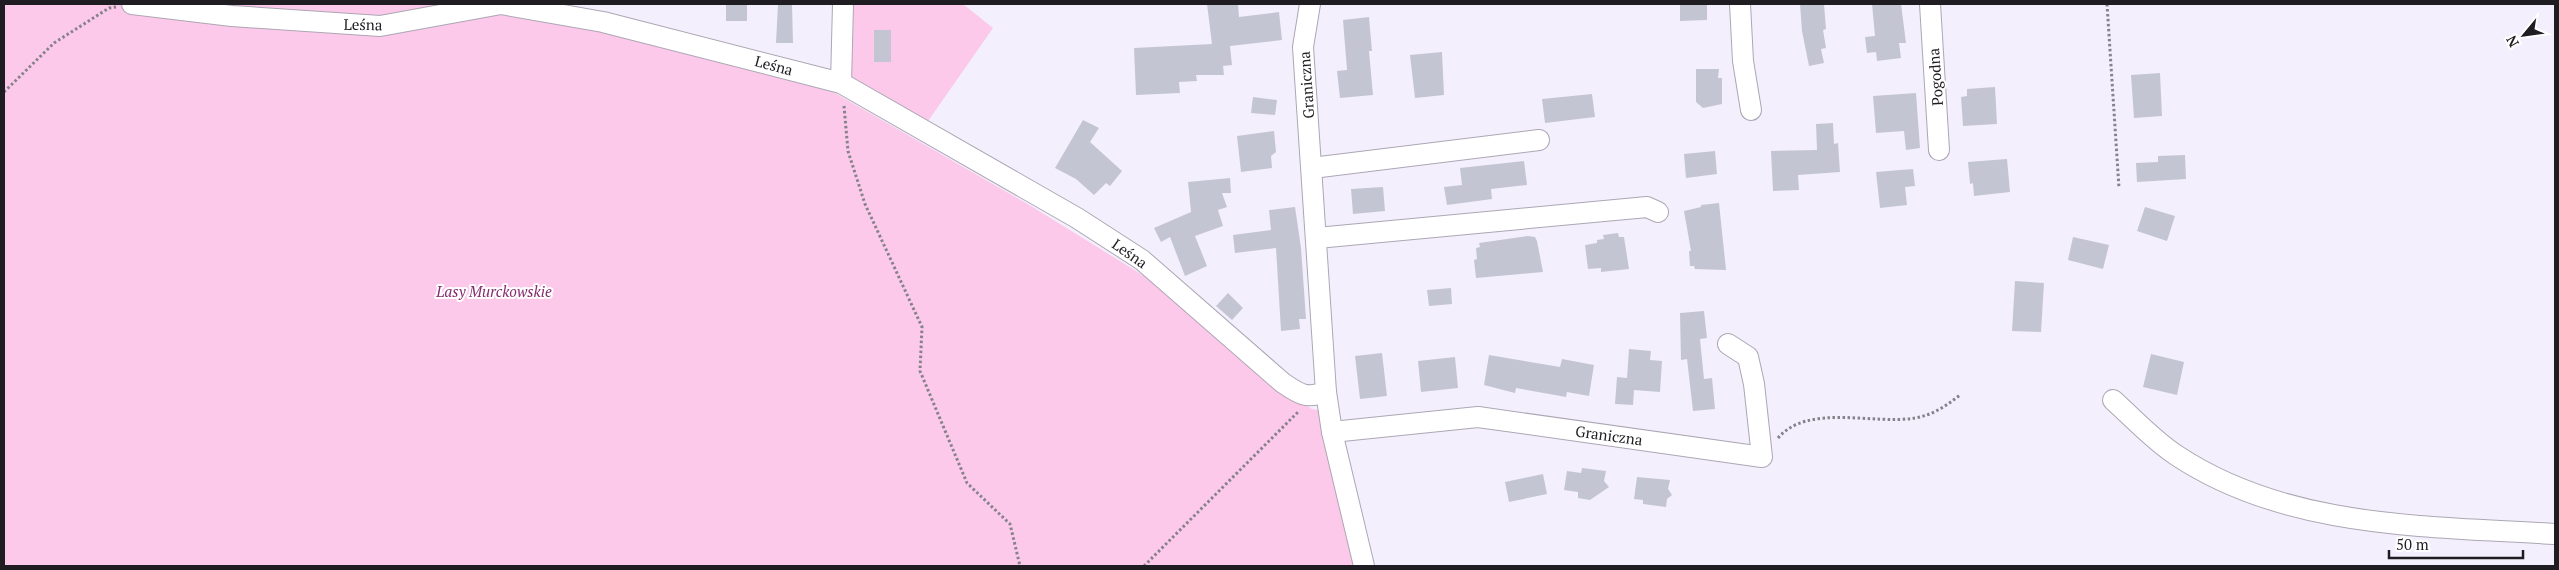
<svg xmlns="http://www.w3.org/2000/svg" width="2559" height="570" font-family="'PT Serif',serif">
	<style>
		.green { fill: #fcc9ea }
		.building { fill: #c4c5d3 }
		.lines { fill: none; stroke-linecap: round; stroke-linejoin: round }
		.minor-casing { stroke: #aca7b4; stroke-width: 22 }
		.path { stroke: #85828b; stroke-width: 3; stroke-dasharray: 2.5 2.5; stroke-linecap: butt }
		.minor { stroke: #fff; stroke-width: 20 }
		.labels { text-anchor: middle; dominant-baseline: central; stroke-width: 4; stroke-linejoin: round; paint-order: stroke }
		.street-label { font-size: 15px; fill: #1f1d22; stroke: #fff }
		.park-label { font-size: 15px; font-style: italic; fill: #852c6e; stroke: #fff }
	</style>
	<rect width="100%" height="100%" fill="#f4effd"/>
	<!-- green -->
	<g class="green">
		<polygon points="4,4 122,4 358,33 499,10 638,39 798,81 835,93 1031,206 1162,287 1281,389 1312,409 1323,411 1357,566 4,566"/>
		<polygon points="205,4 517,4 382,16"/>
		<polygon points="848,4 963,4 993,28 926,124 846,74"/>
	</g>
	<!-- building -->
	<g class="building">
		<rect x="726" y="4" width="21" height="17"/>
		<polygon points="778,4 792,4 793,43 776,43"/>
		<polygon points="1207,4 1238,4 1239,17 1279,12 1282,40 1230,46 1232,65 1223,66 1224,75 1196,75 1197,81 1179,82 1180,93 1136,95 1134,48 1212,44"/>
		<polygon points="1680,4 1707,4 1707,20 1680,21"/>
		<polygon points="1800,4 1824,4 1826,29 1823,30 1826,48 1821,49 1824,63 1809,66 1802,31"/>
		<polygon points="1872,4 1901,4 1906,43 1899,43 1901,58 1877,61 1876,52 1867,53 1865,37 1875,36"/>
		<polygon points="1369,17 1372,51 1369,51 1373,95 1340,98 1337,71 1347,70 1343,20"/>
		<rect x="874" y="30" width="17" height="32"/>
		<polygon points="1442,52 1444,95 1415,98 1410,55"/>
		<polygon points="1696,69 1719,69 1718,78 1722,78 1722,104 1703,108 1696,102"/>
		<polygon points="2160,73 2162,116 2134,118 2131,75"/>
		<polygon points="1995,87 1997,124 1963,126 1961,97 1967,96 1967,89"/>
		<polygon points="1916,93 1920,148 1906,150 1904,131 1876,133 1873,96"/>
		<polygon points="1592,94 1595,117 1545,123 1542,99"/>
		<polygon points="1253,97 1277,100 1275,115 1251,113"/>
		<polygon points="1083,120 1099,128 1090,142 1122,171 1110,186 1106,183 1094,195 1076,179 1055,168"/>
		<polygon points="1833,123 1834,144 1838,143 1840,172 1798,175 1799,190 1773,191 1771,151 1817,150 1816,124"/>
		<polygon points="1274,131 1276,152 1271,156 1272,168 1241,172 1237,136"/>
		<polygon points="1715,151 1717,174 1686,178 1684,154"/>
		<polygon points="2185,155 2186,179 2137,182 2136,163 2158,162 2158,156"/>
		<polygon points="2007,159 2010,192 1974,196 1973,183 1970,184 1968,162"/>
		<polygon points="1524,161 1527,185 1491,189 1492,199 1447,205 1444,187 1462,185 1460,168"/>
		<polygon points="1913,169 1915,186 1905,187 1907,205 1880,208 1876,172"/>
		<polygon points="1230,178 1231,193 1222,193 1227,207 1218,210 1223,226 1195,236 1207,266 1185,276 1170,237 1161,242 1154,228 1191,212 1188,182"/>
		<polygon points="1383,187 1385,211 1353,214 1351,189"/>
		<polygon points="1719,203 1726,270 1695,269 1694,266 1690,266 1689,251 1691,251 1684,211 1701,207 1701,205"/>
		<polygon points="1295,207 1301,248 1306,319 1299,319 1300,329 1281,331 1276,248 1235,253 1233,235 1271,230 1269,210"/>
		<polygon points="2145,207 2175,216 2167,241 2137,231"/>
		<polygon points="1618,233 1619,237 1624,237 1629,269 1601,272 1601,268 1588,269 1585,245 1597,243 1597,240 1604,239 1603,235"/>
		<polygon points="1528,236 1535,237 1537,241 1543,272 1476,278 1474,260 1477,259 1476,248 1480,247 1479,243"/>
		<polygon points="2073,237 2109,245 2103,269 2068,260"/>
		<polygon points="2015,281 2044,283 2041,332 2012,331"/>
		<polygon points="1451,288 1452,304 1429,306 1427,290"/>
		<polygon points="1228,293 1243,308 1232,320 1216,306"/>
		<polygon points="1704,311 1707,338 1700,339 1704,379 1712,378 1715,409 1693,411 1687,359 1681,360 1680,313"/>
		<polygon points="1629,349 1651,351 1650,360 1662,361 1660,392 1634,390 1633,405 1615,404 1617,377 1627,378"/>
		<polygon points="1382,353 1387,396 1360,399 1355,356"/>
		<polygon points="2151,354 2184,362 2177,395 2143,387"/>
		<polygon points="1489,355 1560,367 1562,359 1594,365 1589,396 1567,392 1566,397 1516,388 1515,393 1484,385"/>
		<polygon points="1455,357 1458,388 1421,392 1418,361"/>
		<polygon points="1582,468 1606,471 1604,481 1609,487 1590,500 1578,498 1578,492 1564,490 1567,471 1581,473"/>
		<polygon points="1543,474 1547,494 1509,502 1505,482"/>
		<polygon points="1637,477 1670,480 1668,489 1672,495 1667,499 1666,507 1643,504 1643,500 1634,499"/>
	</g>
	<g class="lines">
		<defs>
			<g id="minor">
				<path d="M132,4L232,16L380,26L501,4L603,22L841,83L1077,218L1142,260L1283,383C1299,394 1306,399 1326,392"/>
				<polyline points="1310,4 1303,47 1326,392 1332,432 1364,566"/>
				<polyline points="1740,4 1743,61 1751,110"/>
				<polyline points="1930,4 1939,150"/>
				<polyline points="841,83 843,4"/>
				<polyline points="1312,168 1539,140"/>
				<polyline points="1317,238 1647,207 1658,212"/>
				<path d="M2113,400C2133,418 2153,440 2176,455C2287,529 2427,526 2555,534"/>
				<polyline points="1332,432 1478,417 1762,457 1754,384 1748,357 1728,344"/>
			</g>
		</defs>
		<!-- minor casing -->
		<use href="#minor" class="minor-casing"/>
		<!-- path -->
		<g class="path">
			<polyline points="2107,4 2119,188"/>
			<polyline points="4,92 54,43 109,8 116,7"/>
			<polyline points="844,106 848,151 865,204 922,327 920,371 967,483 1010,524 1020,566"/>
			<path d="M1778,438C1808,403 1873,425 1915,418C1933,415 1946,406 1960,395"/>
			<polyline points="1144,566 1299,411"/>
		</g>
		<!-- minor -->
		<use href="#minor" class="minor"/>
	</g>
	<g class="labels">
		<!-- street labels -->
		<g class="street-label">
			<text transform="translate(363 24) rotate(1)">Leśna</text>
			<text transform="translate(774 65) rotate(15)">Leśna</text>
			<text transform="translate(1935 77) rotate(-94)">Pogodna</text>
			<text transform="translate(1306 85) rotate(-94)">Graniczna</text>
			<text transform="translate(1130 253) rotate(35)">Leśna</text>
			<text transform="translate(1609 435) rotate(8)">Graniczna</text>
		</g>
		<!-- park labels -->
		<g class="park-label">
			<text x="494" y="291">Lasy Murckowskie</text>
		</g>
	</g>
	<!-- border -->
	<rect width="2559" height="570" fill="none" stroke="#1f1d22" stroke-width="10"/>
	<!-- north arrow -->
	<g transform="translate(2524 35) rotate(241)" stroke="#ffffff" stroke-width="4" paint-order="stroke">
	<path d="M0-4L9 19L0 12L-9 19Z" fill="#1f1d22"/>
	<text y="-8" font-size="14" font-weight="bold" text-anchor="middle" fill="#1f1d22">N</text>
	</g>
	<!-- scale -->
	<path d="M2389 550v8h134v-8" fill="none" stroke="#1f1d22" stroke-width="2.5"/>
	<text x="2396" y="550" font-size="15" fill="#1f1d22" stroke="#ffffff" stroke-width="4" paint-order="stroke">50 m</text>
</svg>
